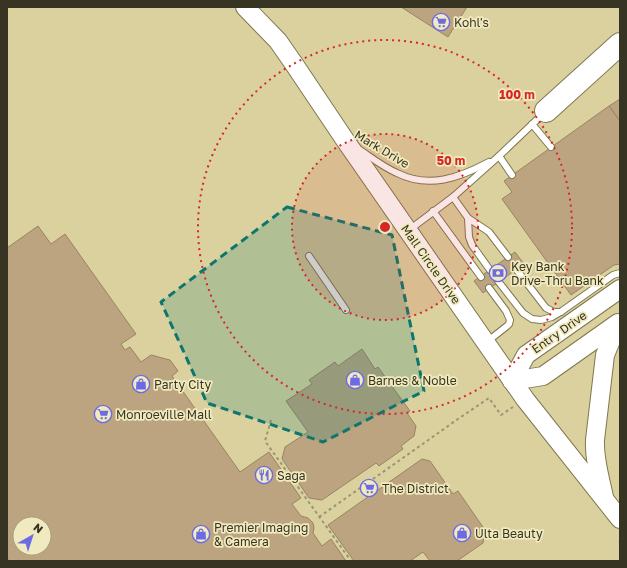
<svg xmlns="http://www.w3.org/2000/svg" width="627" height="568" font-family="'Golos Text',sans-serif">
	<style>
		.built { fill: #dad19f; fill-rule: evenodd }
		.building { fill: #bba47f; stroke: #998460; fill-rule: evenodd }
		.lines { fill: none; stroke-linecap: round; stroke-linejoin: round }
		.lane-casing { stroke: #7f7851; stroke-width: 8 }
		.secondary-casing { stroke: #7f7851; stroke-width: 20 }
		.highway-casing { stroke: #7f7851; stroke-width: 24 }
		.path { stroke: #9a9575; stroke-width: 2; stroke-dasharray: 3 3; stroke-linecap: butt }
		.lane { stroke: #fff; stroke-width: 6 }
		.secondary { stroke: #fff; stroke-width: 18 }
		.highway { stroke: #fff; stroke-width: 22 }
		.marked { fill: #0f766e; fill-opacity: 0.2; stroke: #0f766e; stroke-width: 3; stroke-dasharray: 8 5; stroke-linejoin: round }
		.ring { fill: none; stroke: #d62828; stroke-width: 2; stroke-dasharray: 2 4 }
		.labels { text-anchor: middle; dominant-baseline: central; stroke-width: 3.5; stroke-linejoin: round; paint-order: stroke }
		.poi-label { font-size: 12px; fill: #373423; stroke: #f1eabe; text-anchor: start }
		.street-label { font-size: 12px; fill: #373423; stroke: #f1eabe }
		.centre { fill: #d62828; stroke: #f1eabe; stroke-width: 2 }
		.ring-label { font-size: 12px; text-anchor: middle; font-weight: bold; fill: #d62828; stroke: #f1eabe; stroke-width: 3.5; stroke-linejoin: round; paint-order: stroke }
	</style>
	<rect width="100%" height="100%" fill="#e4ddb2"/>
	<!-- built -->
	<path class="built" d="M7,7H620V561H7ZM20,524H44V548H20Z"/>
	<!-- building -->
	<g class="building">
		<polygon points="401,7 467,7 448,37"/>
		<polygon points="620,99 620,121 609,106"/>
		<polygon points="609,106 620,121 620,264 614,265 571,295 502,199 512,192 504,181"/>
		<path d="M38,226L51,244L65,234L136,334L121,344L125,350L130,347L141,362L151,355L170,360L178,371L172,376L240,472L269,452L301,498L292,504L301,516L308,518L313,523L314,528L313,533L322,546L331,539L346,561H9L7,558V248ZM20,524H44V548H20Z"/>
		<polygon points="515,252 524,264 483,293 474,281"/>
		<polygon points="362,349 375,369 378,367 410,411 407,413 416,426 414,436 401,446 403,449 379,466 376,463 322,500 309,498 282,459 285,447 308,432 286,401 312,384 309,380 335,362 338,366"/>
		<polygon points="422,459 430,461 453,494 458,491 485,530 483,543 457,561 430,561 423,552 410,561 354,561 328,525"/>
	</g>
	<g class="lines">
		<defs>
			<g id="lane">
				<polyline points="532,124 551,147"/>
				<path d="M360,150C372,158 383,167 397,173C429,189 459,178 489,162"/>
				<polyline points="499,156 512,175"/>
				<polyline points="453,197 468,218 489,232 508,257"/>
				<polyline points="433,211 481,277"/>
				<polyline points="468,218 469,237 472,245 490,270"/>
				<polyline points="409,230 453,197 499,156 544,113"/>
				<polyline points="309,256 346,310"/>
				<polyline points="516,269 546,308 554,312 561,312"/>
				<polyline points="498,281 523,313 532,319 541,320 552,317 562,311 613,275 620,273"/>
				<polyline points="488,341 507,326 509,324 510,320 506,311 489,288"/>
			</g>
			<g id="secondary">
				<polyline points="245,7 278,41 294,64 345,140 525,399 620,519"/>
				<polyline points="512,381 526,355 620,289"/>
				<polyline points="512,381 543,376 618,323"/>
				<path d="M604,497C600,478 594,459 595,440L605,355L612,338L620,324"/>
			</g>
			<polyline id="highway" points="546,111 620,44"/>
		</defs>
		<!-- lane casing -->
		<use href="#lane" class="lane-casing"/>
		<!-- secondary casing -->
		<use href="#secondary" class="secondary-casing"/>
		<!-- highway casing -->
		<use href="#highway" class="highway-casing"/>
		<!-- path -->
		<g class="path">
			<polyline points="271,420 265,441 351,561"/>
			<polyline points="319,517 434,436 455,421 489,398 501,415 513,407"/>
			<polyline points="619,541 620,542"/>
		</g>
		<!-- lane -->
		<use href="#lane" class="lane"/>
		<!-- secondary -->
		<use href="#secondary" class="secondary"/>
		<!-- highway -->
		<use href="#highway" class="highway"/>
	</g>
	<!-- marked area -->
	<path class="marked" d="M287,207L392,235L424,391L323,442L207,403L161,302Z"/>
	<!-- distance rings -->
	<circle cx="385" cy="227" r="93" fill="#d62828" fill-opacity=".12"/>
	<g class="ring">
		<circle cx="385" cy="227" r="93"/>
		<circle cx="385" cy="227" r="187"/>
	</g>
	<!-- icons -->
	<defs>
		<symbol id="supermarket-ring" viewBox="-11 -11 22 22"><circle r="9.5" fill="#f1eabe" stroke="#6c6ae4" stroke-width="1.5"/><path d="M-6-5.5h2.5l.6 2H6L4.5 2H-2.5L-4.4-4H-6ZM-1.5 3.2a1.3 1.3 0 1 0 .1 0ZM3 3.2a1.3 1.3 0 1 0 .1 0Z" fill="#6c6ae4"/></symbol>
		<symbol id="bank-ring" viewBox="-11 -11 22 22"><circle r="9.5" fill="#f1eabe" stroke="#6c6ae4" stroke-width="1.5"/><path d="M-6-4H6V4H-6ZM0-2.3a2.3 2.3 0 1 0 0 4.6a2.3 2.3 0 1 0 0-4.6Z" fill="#6c6ae4"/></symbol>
		<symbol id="shop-ring" viewBox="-11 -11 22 22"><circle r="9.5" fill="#f1eabe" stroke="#6c6ae4" stroke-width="1.5"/><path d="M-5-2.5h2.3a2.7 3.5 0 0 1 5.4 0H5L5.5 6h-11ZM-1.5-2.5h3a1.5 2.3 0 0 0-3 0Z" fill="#6c6ae4"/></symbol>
		<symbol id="restaurant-ring" viewBox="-11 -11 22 22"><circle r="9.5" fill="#f1eabe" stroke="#6c6ae4" stroke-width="1.5"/><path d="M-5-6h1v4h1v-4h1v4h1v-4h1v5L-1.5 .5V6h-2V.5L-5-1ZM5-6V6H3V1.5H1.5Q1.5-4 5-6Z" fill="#6c6ae4"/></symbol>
	</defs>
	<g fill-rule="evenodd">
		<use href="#supermarket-ring" x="431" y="12" width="20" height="20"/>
		<use href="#bank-ring" x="488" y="263" width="20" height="20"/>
		<use href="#shop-ring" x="345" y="370" width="20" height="20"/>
		<use href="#shop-ring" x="131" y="374" width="20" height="20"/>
		<use href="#supermarket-ring" x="93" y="404" width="20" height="20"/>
		<use href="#restaurant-ring" x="254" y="465" width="20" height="20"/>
		<use href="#supermarket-ring" x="359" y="478" width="20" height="20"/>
		<use href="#shop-ring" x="452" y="523" width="20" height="20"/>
		<use href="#shop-ring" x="191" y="524" width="20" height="20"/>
	</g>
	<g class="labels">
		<!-- poi labels -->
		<g class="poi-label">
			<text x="454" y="22">Kohl's</text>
			<text x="511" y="266">Key Bank<tspan x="511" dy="14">Drive-Thru Bank</tspan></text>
			<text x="368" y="380">Barnes &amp; Noble</text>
			<text x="154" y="384">Party City</text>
			<text x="116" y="414">Monroeville Mall</text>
			<text x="277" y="475">Saga</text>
			<text x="382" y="488">The District</text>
			<text x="214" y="527">Premier Imaging<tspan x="214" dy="14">&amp; Camera</tspan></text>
			<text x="475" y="533">Ulta Beauty</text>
		</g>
		<!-- street labels -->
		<g class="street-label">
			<text transform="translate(382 149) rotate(31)">Mark Drive</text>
			<text transform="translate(431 264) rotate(55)">Mall Circle Drive</text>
			<text transform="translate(559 332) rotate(-35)">Entry Drive</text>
		</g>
	</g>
	<circle cx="385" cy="227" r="6" class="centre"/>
	<g class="ring-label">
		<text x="517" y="99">100 m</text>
		<text x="451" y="165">50 m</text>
	</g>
	<!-- border -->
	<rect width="627" height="568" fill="none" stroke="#373423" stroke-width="16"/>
	<!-- north arrow -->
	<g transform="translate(32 536) rotate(39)"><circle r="19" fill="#f1eabe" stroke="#a7a180"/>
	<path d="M0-3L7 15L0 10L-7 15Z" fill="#6c6ae4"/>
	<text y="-6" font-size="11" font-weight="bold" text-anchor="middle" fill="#373423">N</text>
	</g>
</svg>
